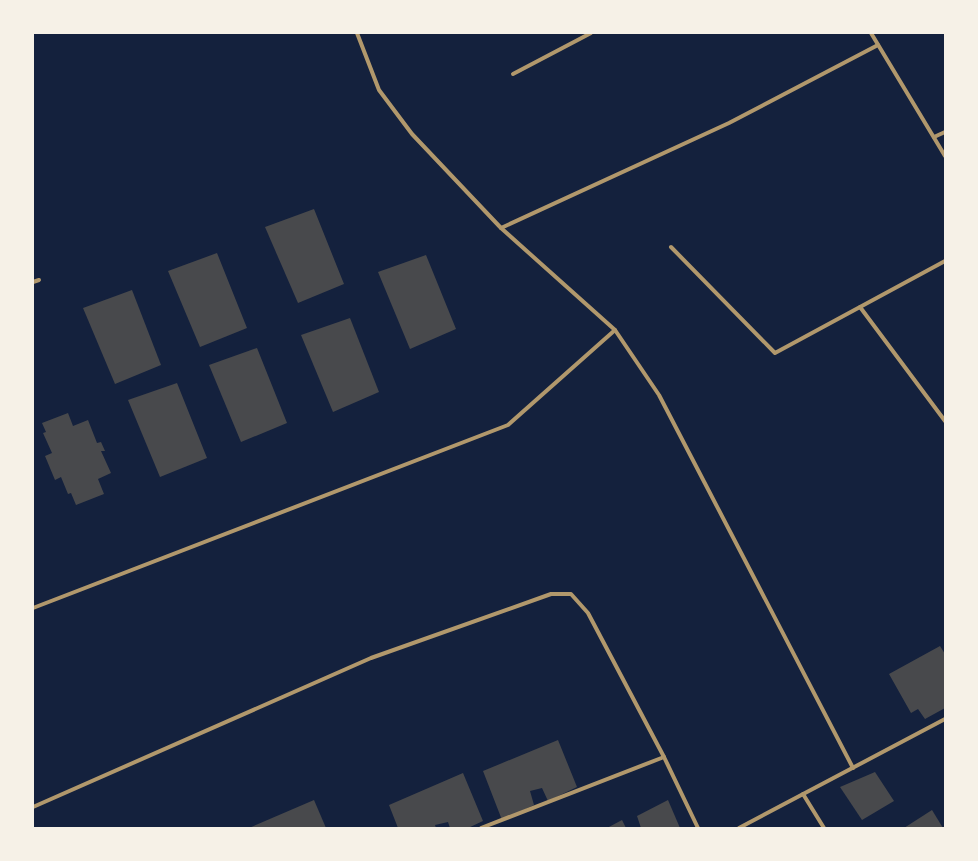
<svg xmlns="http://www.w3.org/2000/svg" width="978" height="861" font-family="Signika,sans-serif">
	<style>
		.building { fill: #48494c }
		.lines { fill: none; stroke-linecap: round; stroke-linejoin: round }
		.minor { stroke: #b1986c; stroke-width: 4 }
	</style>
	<rect width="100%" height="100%" fill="#14213d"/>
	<!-- building -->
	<g class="building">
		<polygon points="314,209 344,284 298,303 265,227"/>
		<polygon points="217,253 247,328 200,347 168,271"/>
		<polygon points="426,255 456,329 410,349 378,272"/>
		<polygon points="132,290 161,365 115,384 83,308"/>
		<polygon points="350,318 379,392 333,412 301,335"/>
		<polygon points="257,348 287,423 241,442 209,365"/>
		<polygon points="177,383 207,458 160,477 128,400"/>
		<polygon points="68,413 73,426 88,420 97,443 101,442 105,451 101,451 111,473 98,479 104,494 76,505 71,493 68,494 61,477 55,480 45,456 52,453 43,433 46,432 42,423"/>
		<polygon points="940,646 945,654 945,708 925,719 918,709 911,713 889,674"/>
		<polygon points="558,740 577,787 548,801 542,788 530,791 534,805 502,820 483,771"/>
		<polygon points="875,772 894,801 862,820 840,787"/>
		<polygon points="463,773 483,821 468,828 450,828 448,822 435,825 436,828 398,828 389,805"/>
		<polygon points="314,800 326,828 249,828"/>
		<polygon points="668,800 680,828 641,828 637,816"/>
		<polygon points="932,810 943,828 904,828"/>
		<polygon points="622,820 626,828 607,828"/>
	</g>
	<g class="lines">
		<!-- minor -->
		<g class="minor">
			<polyline points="357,33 379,90 412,134 501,228 615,330 659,395 853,768"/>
			<polyline points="871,33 945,156"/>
			<polyline points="513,74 591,33"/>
			<polyline points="934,137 945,132"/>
			<polyline points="501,228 729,123 878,45"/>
			<polyline points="671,247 775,353 945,261"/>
			<polyline points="33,282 39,280"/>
			<polyline points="860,307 945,421"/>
			<polyline points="33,608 508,425 615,330"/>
			<polyline points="803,794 824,828"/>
			<polyline points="33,807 371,658 551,594 571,594 588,613 664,757"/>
			<polyline points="481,828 664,757 698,828"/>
			<polyline points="739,828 945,719"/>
		</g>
	</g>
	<!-- border -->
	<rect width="978" height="861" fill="none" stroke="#f6f1e7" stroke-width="68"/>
</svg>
